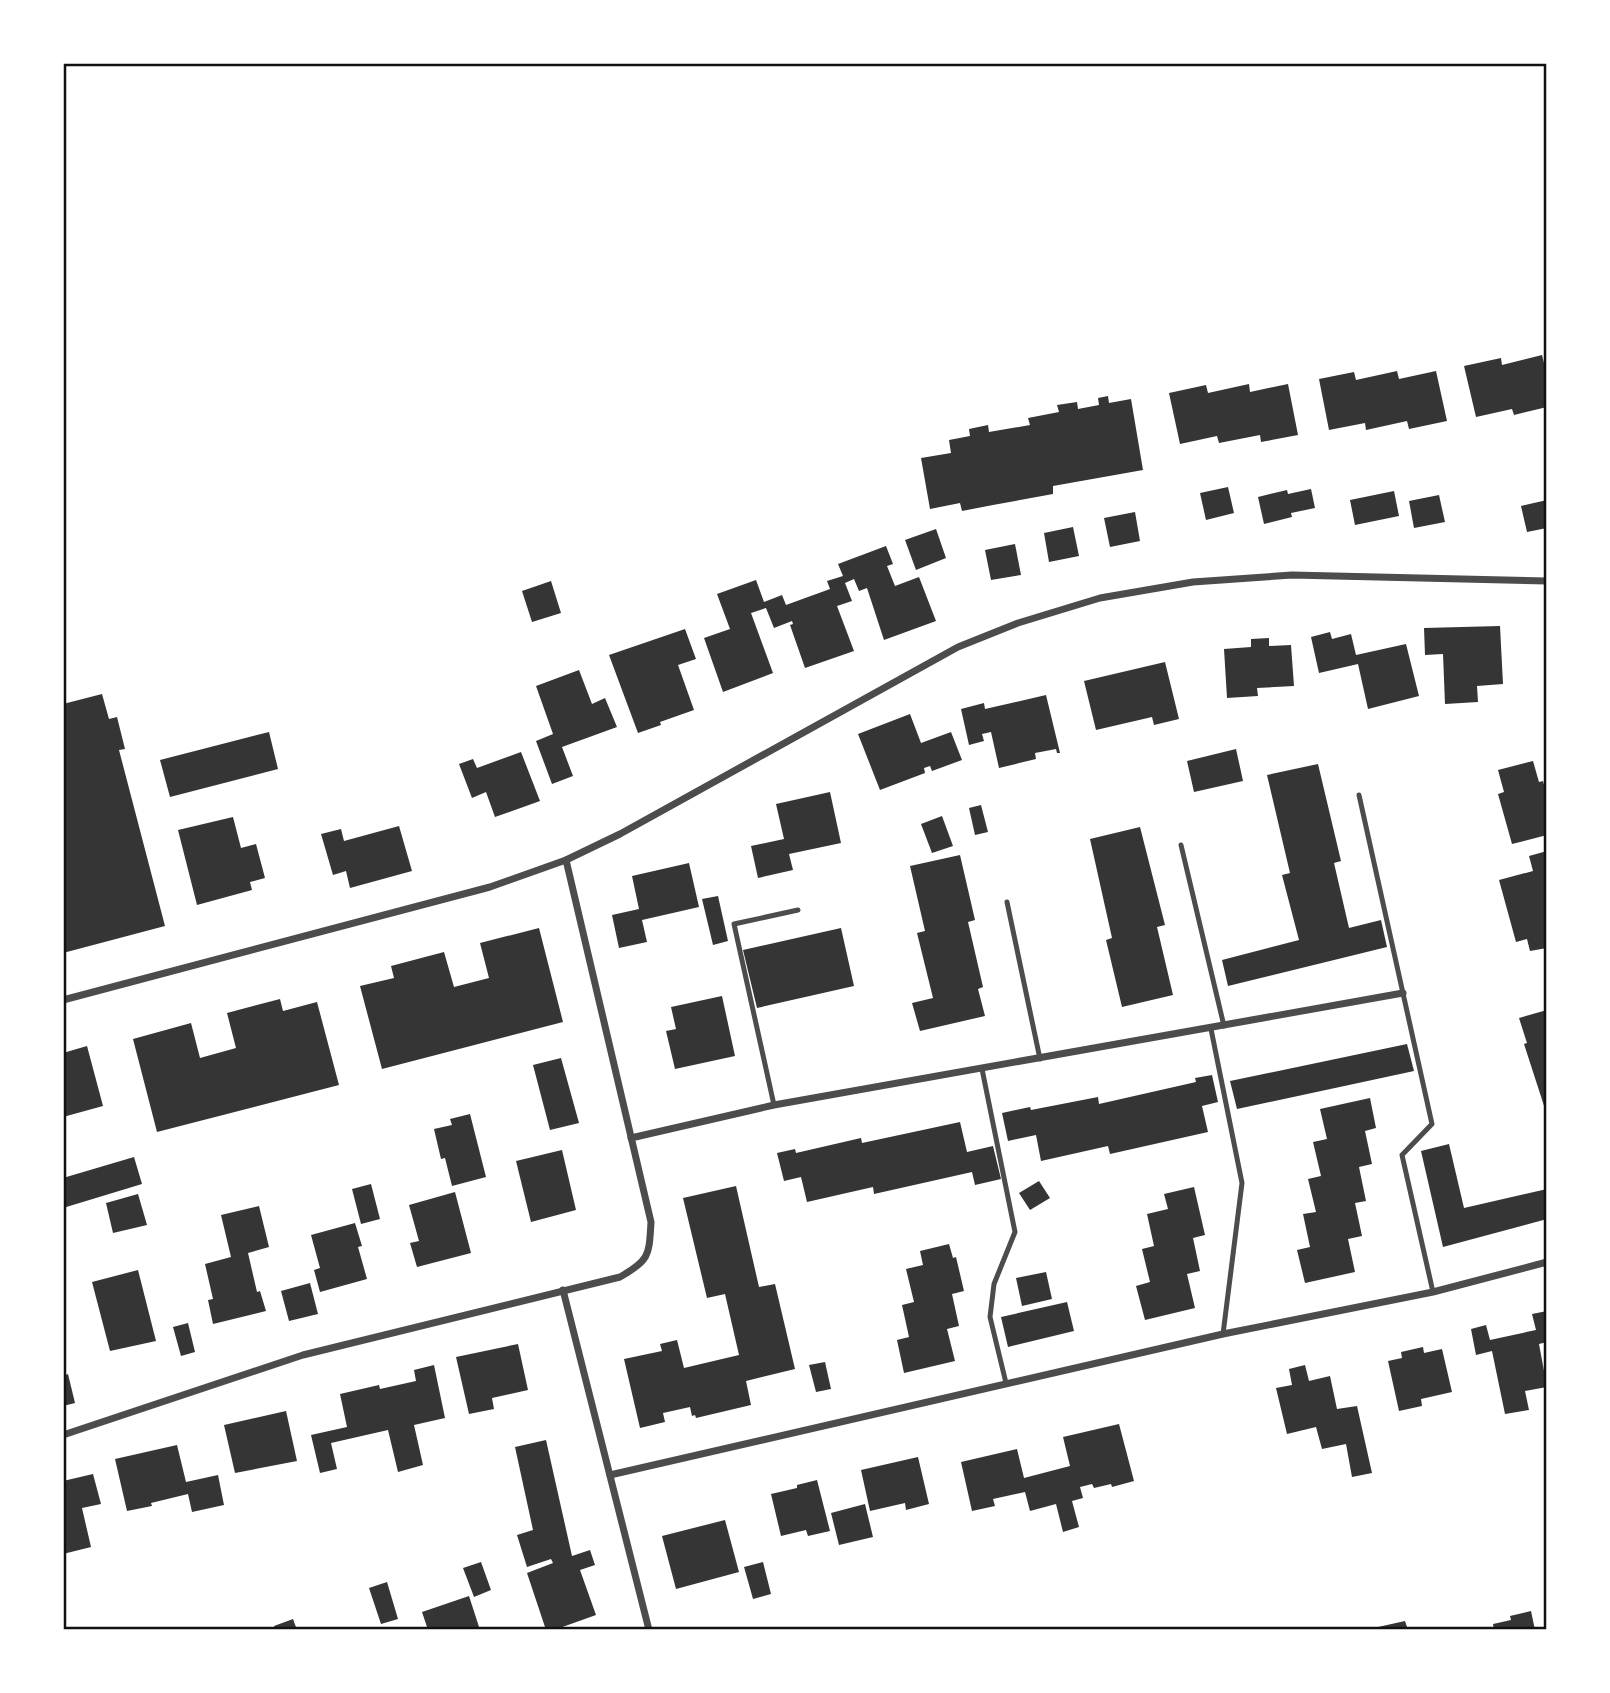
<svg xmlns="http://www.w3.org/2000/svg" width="1610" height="1693" font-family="Poppins,sans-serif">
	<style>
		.building { fill: #353535 }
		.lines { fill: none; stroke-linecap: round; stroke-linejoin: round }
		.service { stroke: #4c4c4c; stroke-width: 5 }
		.minor { stroke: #4c4c4c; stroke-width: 7 }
		.neatline { fill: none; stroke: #111; stroke-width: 2.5 }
	</style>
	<rect width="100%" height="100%" fill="#fff"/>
	<!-- building -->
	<g class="building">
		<polygon points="1542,355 1544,363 1547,362 1547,407 1514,415 1512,409 1476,417 1464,366 1501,358 1502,365"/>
		<polygon points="1397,371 1399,379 1436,371 1447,421 1409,429 1407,421 1366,430 1365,423 1329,430 1319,379 1354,372 1356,380"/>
		<polygon points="1249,384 1250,392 1288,384 1298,435 1261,442 1260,435 1219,443 1217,436 1180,444 1169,393 1206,385 1208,393"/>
		<polygon points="1108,396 1109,403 1131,399 1143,470 1053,486 1053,494 993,505 962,511 960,503 930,509 921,458 951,453 949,440 970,436 969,429 988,425 989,432 1030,425 1028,418 1059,412 1057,405 1077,402 1078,409 1099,405 1098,398"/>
		<polygon points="1228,487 1234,513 1206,520 1200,493"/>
		<polygon points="1311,489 1315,508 1291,513 1292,517 1264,524 1258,497 1287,490 1288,494"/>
		<polygon points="1394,491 1399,516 1355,525 1350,500"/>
		<polygon points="1439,495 1445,522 1414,528 1409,501"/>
		<polygon points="1547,500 1547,528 1527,532 1521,506"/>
		<polygon points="1135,512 1140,541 1110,547 1104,518"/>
		<polygon points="1073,527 1079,556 1049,562 1044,533"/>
		<polygon points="936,529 946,558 916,570 905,540"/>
		<polygon points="1015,544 1021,575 991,580 985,550"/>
		<polygon points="886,546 893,564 887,566 895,586 919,577 936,621 884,640 867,588 859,591 854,579 845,583 852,601 837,606 854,651 805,668 790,625 793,624 792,621 774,628 766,608 751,613 773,673 723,692 704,638 730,629 717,594 756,580 764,602 782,595 786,605 830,589 827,581 843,576 838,564"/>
		<polygon points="551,581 561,613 532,622 522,591"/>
		<polygon points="1500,626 1503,684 1477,686 1478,702 1445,704 1443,654 1425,655 1424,628"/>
		<polygon points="685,629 696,659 678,665 694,710 660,722 661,725 638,733 609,655"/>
		<polygon points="1330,632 1332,639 1351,634 1356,655 1406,644 1419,696 1368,709 1358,664 1319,673 1311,637"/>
		<polygon points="1269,638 1269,646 1291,645 1294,686 1257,688 1258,696 1227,698 1224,649 1251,647 1251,639"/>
		<polygon points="1165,662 1179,719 1154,725 1152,717 1096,730 1084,681"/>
		<polygon points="579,670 592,704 605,698 617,727 562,747 573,776 552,784 536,741 553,734 536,686"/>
		<polygon points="102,694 109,719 117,717 125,749 119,750 165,926 63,953 63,704"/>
		<polygon points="1046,695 1060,753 1057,753 1056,749 1035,753 1036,759 999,768 991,732 982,734 984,741 969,745 961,709 984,703 985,709"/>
		<polygon points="910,714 921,743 951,732 962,760 932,771 930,766 924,768 925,773 880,790 858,734"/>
		<polygon points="269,732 278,769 170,797 160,760"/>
		<polygon points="1236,749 1243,781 1194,792 1187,761"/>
		<polygon points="521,752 540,801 495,817 486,792 472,798 459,764 473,759 477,768"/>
		<polygon points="1533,761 1539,782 1543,781 1547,796 1547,835 1512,844 1498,794 1504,792 1498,770"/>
		<polygon points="1318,764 1341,861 1334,863 1349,928 1381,920 1387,947 1228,986 1222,960 1299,940 1282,875 1290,873 1267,775"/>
		<polygon points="830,792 841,843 789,854 793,870 758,878 751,846 784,839 776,804"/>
		<polygon points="981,805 988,832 975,835 969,808"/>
		<polygon points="942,816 953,846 932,853 921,824"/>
		<polygon points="233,817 241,848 256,844 265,878 250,882 252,890 197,905 178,830"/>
		<polygon points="399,826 412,871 350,888 346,871 333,875 321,834 341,829 344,841"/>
		<polygon points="1140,827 1165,925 1157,927 1173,995 1122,1007 1106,940 1112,938 1090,839"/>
		<polygon points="1547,851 1547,948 1530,951 1527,939 1516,942 1499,880 1533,871 1529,856"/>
		<polygon points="960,855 975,920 968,922 983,987 978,989 985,1016 920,1031 912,1003 933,998 917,933 925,931 910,866"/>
		<polygon points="689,863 699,907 642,920 647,942 619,948 612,915 639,909 632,876"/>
		<polygon points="718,896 728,941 713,945 702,899"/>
		<polygon points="539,928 563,1022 382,1069 360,986 394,978 391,966 444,952 454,987 489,978 480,943"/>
		<polygon points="841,928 854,986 757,1008 743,950"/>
		<polygon points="722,996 735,1056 675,1069 666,1031 676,1029 671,1007"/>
		<polygon points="280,999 283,1011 317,1002 339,1085 157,1132 133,1039 191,1023 200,1058 236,1048 227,1013"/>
		<polygon points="1547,1010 1547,1112 1546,1112 1524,1044 1527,1043 1519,1018"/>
		<polygon points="1407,1044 1414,1071 1237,1109 1230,1081"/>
		<polygon points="87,1046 103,1106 63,1117 63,1053"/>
		<polygon points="561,1058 579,1123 550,1130 533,1065"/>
		<polygon points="1212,1075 1218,1102 1202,1106 1208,1132 1110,1154 1108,1146 1041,1161 1036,1135 1008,1141 1002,1113 1030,1107 1031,1110 1098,1097 1099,1104 1196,1082 1195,1078"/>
		<polygon points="1370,1098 1376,1128 1365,1131 1372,1164 1359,1167 1366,1201 1355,1203 1362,1236 1348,1239 1355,1272 1305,1283 1297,1250 1310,1247 1303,1214 1316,1212 1308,1179 1321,1176 1313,1142 1327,1139 1320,1109"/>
		<polygon points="470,1114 486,1177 452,1186 445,1158 441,1159 434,1129 452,1125 450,1119"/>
		<polygon points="960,1122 967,1152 993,1146 1001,1179 975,1185 972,1172 874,1194 873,1187 807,1202 801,1177 784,1181 777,1153 795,1149 796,1153 861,1138 862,1143"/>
		<polygon points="1449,1144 1464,1208 1547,1189 1547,1219 1443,1247 1421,1151"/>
		<polygon points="562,1150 576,1210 531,1222 516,1161"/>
		<polygon points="134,1157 142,1184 63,1208 63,1178"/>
		<polygon points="1039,1181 1050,1198 1030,1210 1019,1193"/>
		<polygon points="371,1184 380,1219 361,1224 352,1189"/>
		<polygon points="736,1186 759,1287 775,1284 795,1369 746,1381 751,1405 696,1418 695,1415 692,1416 690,1407 663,1413 665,1422 640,1428 624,1359 662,1351 660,1344 677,1340 684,1368 739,1355 725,1294 707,1298 683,1198"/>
		<polygon points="1194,1187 1205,1235 1193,1238 1200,1271 1187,1274 1195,1308 1145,1320 1136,1286 1150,1282 1142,1249 1154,1246 1147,1214 1168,1209 1164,1194"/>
		<polygon points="455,1192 471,1253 417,1267 410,1243 419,1241 409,1205"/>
		<polygon points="138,1194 147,1225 113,1233 106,1203"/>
		<polygon points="259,1206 269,1247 248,1253 257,1292 260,1291 266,1311 213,1324 208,1300 213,1299 205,1264 231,1257 221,1215"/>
		<polygon points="355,1223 362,1246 358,1247 367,1279 320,1292 314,1270 320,1268 311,1235"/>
		<polygon points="949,1244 953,1258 956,1257 964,1291 952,1294 959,1326 947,1329 955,1361 904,1373 897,1340 909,1337 902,1305 914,1302 906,1269 923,1265 920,1251"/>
		<polygon points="138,1270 156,1341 110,1351 92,1282"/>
		<polygon points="1046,1272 1052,1299 1022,1306 1016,1278"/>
		<polygon points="310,1283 318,1314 289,1321 281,1291"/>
		<polygon points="1067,1302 1074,1331 1008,1347 1001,1317"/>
		<polygon points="1547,1311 1547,1342 1539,1344 1547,1387 1525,1391 1529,1410 1505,1414 1492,1351 1476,1355 1471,1329 1486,1325 1490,1340 1536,1330 1532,1314"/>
		<polygon points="188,1323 195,1352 181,1356 173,1327"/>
		<polygon points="518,1344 528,1390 492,1398 494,1409 469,1414 456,1357"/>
		<polygon points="1423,1347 1424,1353 1442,1349 1452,1392 1421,1399 1422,1406 1399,1411 1388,1361 1402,1358 1401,1352"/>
		<polygon points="825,1362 831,1389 816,1392 809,1365"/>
		<polygon points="434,1365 445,1418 414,1425 423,1465 398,1472 388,1430 331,1443 337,1469 320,1473 311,1435 347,1427 340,1394 379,1385 380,1389 416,1381 414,1370"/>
		<polygon points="1305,1365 1309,1381 1330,1376 1337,1409 1357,1406 1372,1473 1352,1477 1346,1444 1322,1449 1316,1427 1287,1434 1276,1388 1292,1385 1289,1369"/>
		<polygon points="68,1374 75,1403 63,1406 63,1376"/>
		<polygon points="286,1411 297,1461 235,1473 224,1425"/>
		<polygon points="1119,1424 1134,1481 1112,1487 1111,1484 1094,1488 1092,1484 1080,1487 1083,1498 1072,1501 1079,1527 1063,1532 1056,1504 1030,1511 1025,1492 993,1499 995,1506 972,1511 961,1462 1017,1449 1024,1478 1070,1466 1063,1437"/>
		<polygon points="546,1440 572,1556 590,1550 595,1565 580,1570 596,1615 554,1630 546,1630 527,1573 553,1563 551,1559 527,1567 517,1535 533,1530 515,1447"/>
		<polygon points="177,1445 186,1482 218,1475 224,1505 192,1512 188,1494 151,1503 152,1506 127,1511 115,1459"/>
		<polygon points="918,1457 929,1504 906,1510 905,1503 870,1511 861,1470"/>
		<polygon points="93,1474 101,1504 82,1508 91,1547 63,1554 63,1481"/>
		<polygon points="817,1480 830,1531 808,1536 806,1530 781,1536 771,1494 797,1488 797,1485"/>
		<polygon points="865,1504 873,1537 839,1545 831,1513"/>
		<polygon points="725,1520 739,1572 676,1589 662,1536"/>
		<polygon points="481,1562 491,1590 474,1597 463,1568"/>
		<polygon points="763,1562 771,1594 753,1599 744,1567"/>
		<polygon points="387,1582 398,1619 381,1624 369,1588"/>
		<polygon points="469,1596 480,1630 428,1630 422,1612"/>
		<polygon points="1531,1611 1535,1630 1494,1630 1493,1624 1511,1620 1510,1616"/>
		<polygon points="293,1619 297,1630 276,1630 274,1626"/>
		<polygon points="1405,1621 1408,1630 1369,1630 1369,1629"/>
	</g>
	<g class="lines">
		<!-- service -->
		<g class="service">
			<polyline points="1359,795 1432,1124 1402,1155 1433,1292"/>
			<polyline points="1181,845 1224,1026"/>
			<polyline points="1007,902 1040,1059"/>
			<polyline points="1211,1029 1242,1183 1223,1334"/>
			<polyline points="982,1069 1015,1232 994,1284 990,1317 1006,1383"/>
			<polyline points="774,1105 734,924 798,910"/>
		</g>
		<!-- minor -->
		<g class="minor">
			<polyline points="63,1000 490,887 566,860 620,834 958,647 1018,623 1100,598 1193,582 1292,575 1547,581"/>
			<polyline points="631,1138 774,1105 1403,993"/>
			<polyline points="563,1290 649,1630"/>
			<path d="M63,1435L303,1355L620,1277C650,1260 649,1255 651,1222L566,860"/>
			<polyline points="610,1475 1223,1334 1433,1292 1547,1262"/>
		</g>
	</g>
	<!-- border -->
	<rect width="1610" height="1693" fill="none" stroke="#ffffff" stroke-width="130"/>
	<rect x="65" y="65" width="1480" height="1563" class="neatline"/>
</svg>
